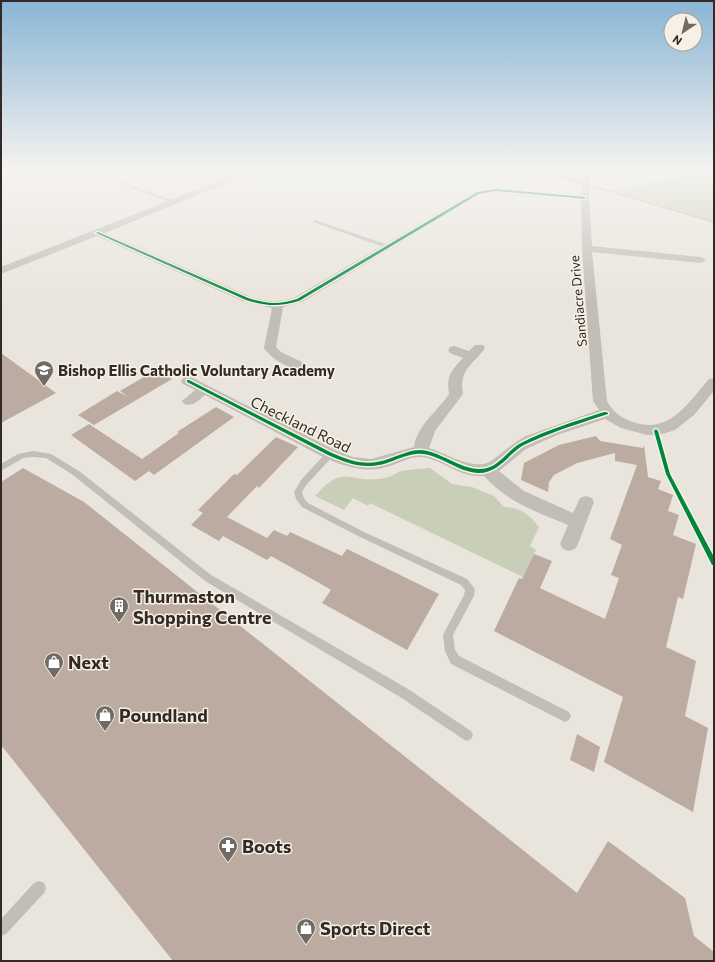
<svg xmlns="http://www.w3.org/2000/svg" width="715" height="962" font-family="Commissioner,sans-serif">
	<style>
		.green { fill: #c8ceb8 }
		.building { fill: #bbaba0 }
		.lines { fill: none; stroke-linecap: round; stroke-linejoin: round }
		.service { fill: #c2bdb6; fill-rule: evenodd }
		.minor { fill: #c2bdb6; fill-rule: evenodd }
		.cycleway-casing { stroke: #f7f0e4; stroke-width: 3 }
		.cycleway { fill: #00873e; fill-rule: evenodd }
		.labels { text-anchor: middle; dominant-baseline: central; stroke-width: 3; stroke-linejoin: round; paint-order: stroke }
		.far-street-label { font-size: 13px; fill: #312a26; stroke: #f7f0e4 }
		.poi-label { font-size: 15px; font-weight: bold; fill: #312a26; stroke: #f7f0e4; text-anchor: start }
		.street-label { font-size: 15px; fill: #312a26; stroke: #f7f0e4 }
		.near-poi-label { font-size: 18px; font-weight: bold; fill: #312a26; stroke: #f7f0e4; text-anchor: start }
	</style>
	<rect width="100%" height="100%" fill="#e9e5dd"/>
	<!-- green -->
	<g class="green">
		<polygon points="714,169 714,221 615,191 694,172"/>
		<path d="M430,468L452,484L472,487L494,496L504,507C521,508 529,514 539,527L530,546L536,550L523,577L370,503L368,506L353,498L344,510L315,496C346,461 349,485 385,478C390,477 394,474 399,472C409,469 421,469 430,468Z"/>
	</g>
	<!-- building -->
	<g class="building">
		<polygon points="1,353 56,393 1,423"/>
		<polygon points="156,370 172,379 94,425 78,415 117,391 128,397 120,391"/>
		<polygon points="216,407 234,417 154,475 149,471 135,481 71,435 89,424 142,459 179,433 177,432"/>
		<polygon points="596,436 600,441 643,448 644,445 648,477 661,481 658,489 673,495 668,511 679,515 673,535 696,544 683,599 678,597 666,647 696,661 685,716 708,728 693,812 604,762 623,697 494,631 519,578 522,579 534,554 552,561 540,588 605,619 619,578 611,575 622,545 610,539 637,465 615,461 615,453 577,463 554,475 549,482 548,492 521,480 524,463 559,445"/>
		<polygon points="276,437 298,447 259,488 257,486 227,517 267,538 274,530 287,536 290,532 342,556 347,549 439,594 407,650 322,603 331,590 321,584 271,556 267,560 223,536 219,541 191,525 203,513 198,510 234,474 237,475"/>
		<polygon points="23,468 84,502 577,893 608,841 685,898 694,936 714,952 714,961 173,961 1,745 1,482"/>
		<polygon points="577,734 600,747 594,772 570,760"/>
	</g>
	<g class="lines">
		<!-- service -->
		<g class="service">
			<polygon points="273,169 281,169 320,181 317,182"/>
			<polygon points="122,182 176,201 176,202 172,203 121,184"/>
			<polygon points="586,183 714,221 714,223 585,185"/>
			<polygon points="315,220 391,246 391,247 387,248 313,222 313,221"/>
			<polygon points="33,451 51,454 79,471 211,575 408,689 471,731 473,735 471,739 467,741 463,739 400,697 205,581 73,475 46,458 33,457 23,458 1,471 1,464 18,454"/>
			<polygon points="330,451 333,452 334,454 333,456 307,484 302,492 304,498 308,503 364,532 467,579 475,589 474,596 453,635 455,650 459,656 569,712 571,716 569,720 565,722 561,720 451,664 445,651 443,635 464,595 465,590 461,585 358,536 302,507 296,499 294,492 301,480 327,452"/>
			<polygon points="39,881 44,883 46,888 44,893 6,934 1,936 1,919 34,883"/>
		</g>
		<!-- minor -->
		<path class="minor" d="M249,169H261L105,233L251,297C266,302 279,302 294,298L475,191L496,187L581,195L582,185L527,169H541L582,180L585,173L594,169H605L591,176L590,179L589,198L592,246L701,257L706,260L701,263L592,252L607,401C613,412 621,418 633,422C669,435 688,403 709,379L714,378V391L694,415L675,430L659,435H647L621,428L605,419L557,435L526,449L499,471L524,491L573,513L580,498L586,496L592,498L594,502L578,544L575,549L569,551L563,549L560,544L568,525C537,512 507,502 484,476C460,479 442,458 420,457C409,457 400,463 390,466C366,474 347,467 325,458L205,395C198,401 193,407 184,404L182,401L195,390L183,384L181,381L183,378L188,377L193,378L335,450L353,457L371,459L414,447C417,425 438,411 449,394C446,376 451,371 463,358L450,353L448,350L450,347L454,346L469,351L475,345H483L485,348L483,351C470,366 459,372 463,394L435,431L429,448C446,453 475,472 491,461C503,453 512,443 526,436L599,410L593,401L582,249L581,200L496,193L480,195L302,302L283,307L276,347L281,352L302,362L303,365L302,368C289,371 271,358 264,348L272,308L243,301L97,236L1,274V267Z"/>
		<defs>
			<g id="cycleway">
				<path d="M496,189L585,197L586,198L585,199L496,191L479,194L299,301C279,307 266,306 246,300L96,233L98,232L248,298C266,304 278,305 297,299L477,192Z"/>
				<path d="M187,380H189L332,453C353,462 368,467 391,458C400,455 410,450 420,450C442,451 465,474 487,468C501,464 509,449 521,443C548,429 577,421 604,412H606L608,413V414C587,421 567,427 547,435C539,438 530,442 522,446C508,455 498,473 479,473C457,473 438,452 416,454C406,455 396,460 387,463C365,470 348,464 328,455L187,382Z"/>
				<polygon points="656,429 658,431 670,474 714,557 714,565 712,565 666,474 654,431"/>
			</g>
		</defs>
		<!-- cycleway casing -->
		<use href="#cycleway" class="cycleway-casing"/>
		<!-- cycleway -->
		<use href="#cycleway" class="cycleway"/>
	</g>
	<!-- sky -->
	<linearGradient id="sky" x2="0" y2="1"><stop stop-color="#89b5d5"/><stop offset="0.56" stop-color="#f5f3f0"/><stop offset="1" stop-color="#f5f3f0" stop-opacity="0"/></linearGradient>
	<rect width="715" height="304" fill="url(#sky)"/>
	<!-- icons -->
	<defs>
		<symbol id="school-pin" viewBox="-11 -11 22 30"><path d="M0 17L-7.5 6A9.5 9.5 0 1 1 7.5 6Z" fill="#716b66" stroke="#f7f0e4"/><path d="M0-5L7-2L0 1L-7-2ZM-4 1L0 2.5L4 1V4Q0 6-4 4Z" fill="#fff"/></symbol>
		<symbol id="building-pin" viewBox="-11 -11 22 30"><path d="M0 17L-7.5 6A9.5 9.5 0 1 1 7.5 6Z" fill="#716b66" stroke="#f7f0e4"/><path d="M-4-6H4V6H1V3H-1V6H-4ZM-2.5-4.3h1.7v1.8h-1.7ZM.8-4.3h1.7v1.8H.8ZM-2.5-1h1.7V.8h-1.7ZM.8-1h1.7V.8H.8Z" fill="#fff"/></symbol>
		<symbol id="shop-pin" viewBox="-11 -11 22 30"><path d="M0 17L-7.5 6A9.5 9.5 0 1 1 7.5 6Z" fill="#716b66" stroke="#f7f0e4"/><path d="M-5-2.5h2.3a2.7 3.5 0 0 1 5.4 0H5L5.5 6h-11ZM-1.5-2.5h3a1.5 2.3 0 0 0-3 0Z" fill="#fff"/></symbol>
		<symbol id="pharmacy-pin" viewBox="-11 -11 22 30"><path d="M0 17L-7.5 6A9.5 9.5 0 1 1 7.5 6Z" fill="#716b66" stroke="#f7f0e4"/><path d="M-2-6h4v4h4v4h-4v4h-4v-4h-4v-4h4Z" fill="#fff"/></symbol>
	</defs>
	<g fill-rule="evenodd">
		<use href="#school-pin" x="33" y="359" width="22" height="30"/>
		<use href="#building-pin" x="108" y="595" width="22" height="30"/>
		<use href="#shop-pin" x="43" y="651" width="22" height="30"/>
		<use href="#shop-pin" x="94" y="704" width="22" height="30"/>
		<use href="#pharmacy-pin" x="217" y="835" width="22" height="30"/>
		<use href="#shop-pin" x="295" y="917" width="22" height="30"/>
	</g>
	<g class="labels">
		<!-- far-street labels -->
		<g class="far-street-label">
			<text transform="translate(578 301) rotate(-95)">Sandiacre Drive</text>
		</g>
		<!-- poi labels -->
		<g class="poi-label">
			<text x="58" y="370">Bishop Ellis Catholic Voluntary Academy</text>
		</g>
		<!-- street labels -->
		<g class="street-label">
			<text transform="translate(301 424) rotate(26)">Checkland Road</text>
		</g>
		<!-- near-poi labels -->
		<g class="near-poi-label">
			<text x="133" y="596">Thurmaston<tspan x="133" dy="21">Shopping Centre</tspan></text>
			<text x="68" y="662">Next</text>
			<text x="119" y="715">Poundland</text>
			<text x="242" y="846">Boots</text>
			<text x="320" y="928">Sports Direct</text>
		</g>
	</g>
	<!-- border -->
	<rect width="715" height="962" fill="none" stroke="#312a26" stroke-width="4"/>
	<!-- north arrow -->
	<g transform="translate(683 32) rotate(215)"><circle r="19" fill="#f7f0e4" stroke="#a8a198"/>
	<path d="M0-3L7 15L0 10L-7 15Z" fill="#716b66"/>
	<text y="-6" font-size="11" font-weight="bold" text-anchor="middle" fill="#312a26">N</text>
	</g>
</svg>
